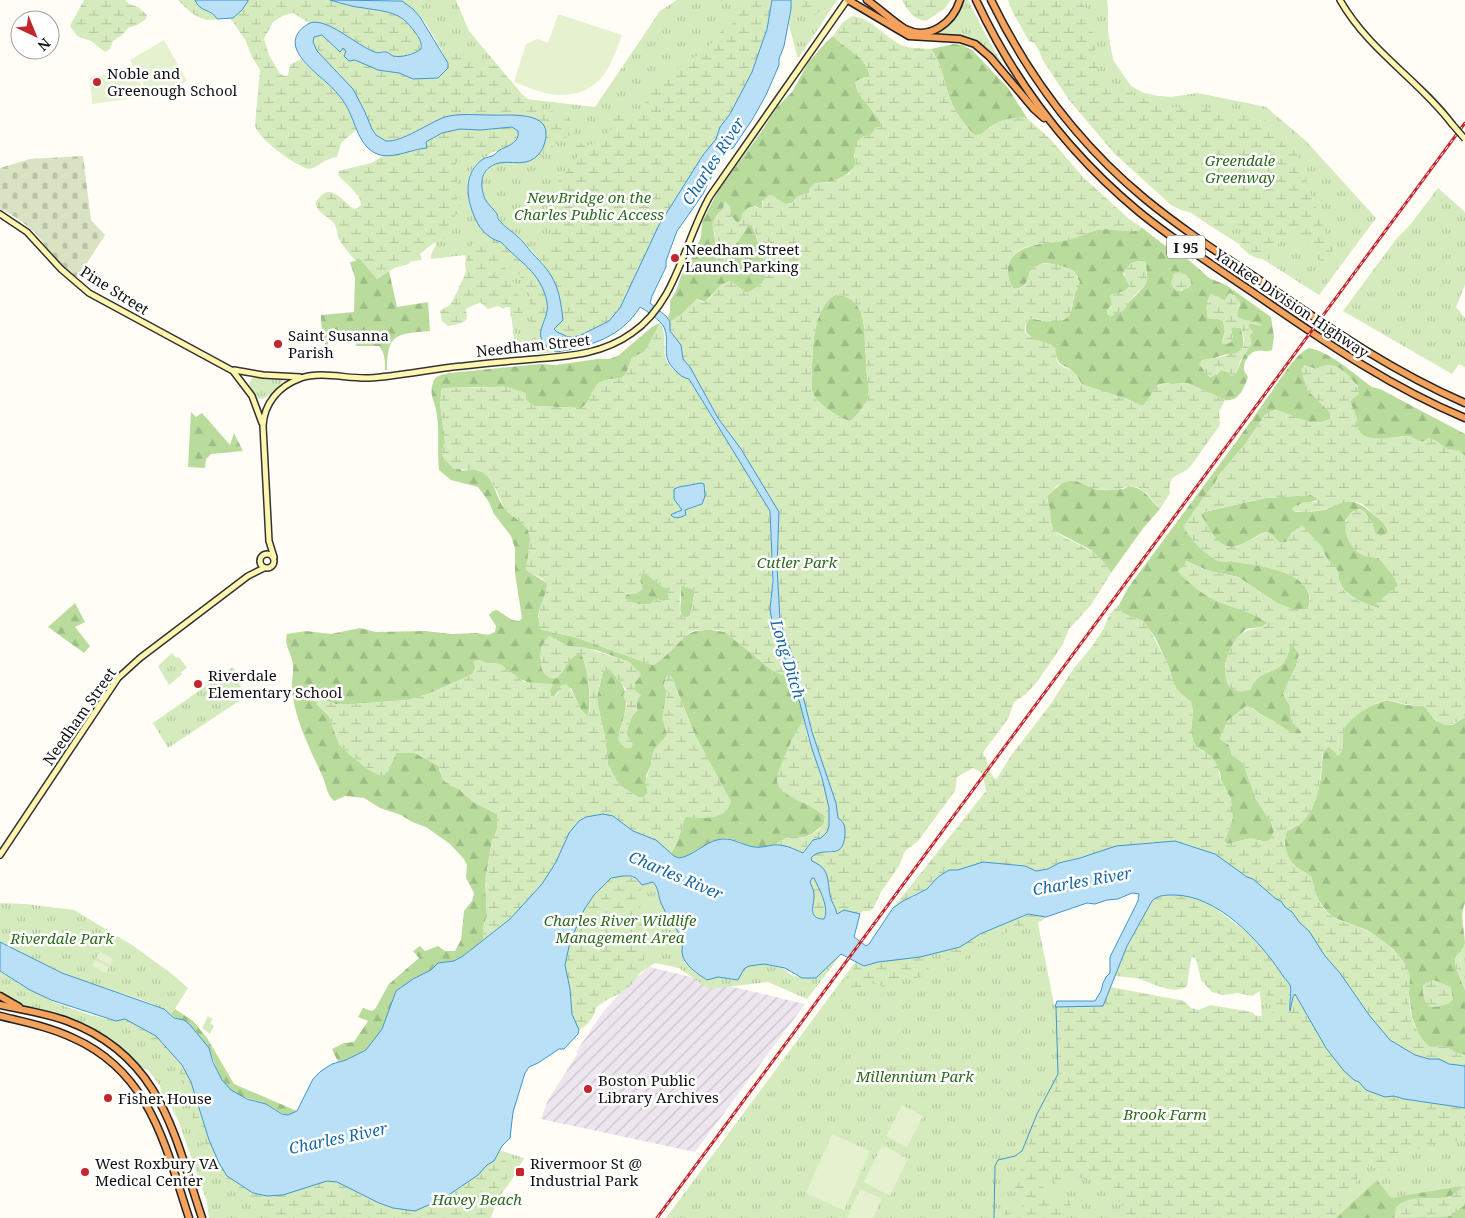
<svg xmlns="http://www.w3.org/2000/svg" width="1465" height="1218" font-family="'Noto Serif',serif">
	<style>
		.industrial { fill: url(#industrial-furrows) }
		.grass { fill: url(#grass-tufts) }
		.forest { fill: url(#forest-firs); fill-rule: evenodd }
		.wetland { fill: url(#wetland-marsh); fill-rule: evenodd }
		.cemetery { fill: url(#cemetery-stones) }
		.pitch { fill: #e6f2cf }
		.water { fill: #b9e0f7; stroke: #3f96cf; fill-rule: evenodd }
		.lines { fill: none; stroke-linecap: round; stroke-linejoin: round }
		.stream { stroke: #3f96cf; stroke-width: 1 }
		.secondary-casing { stroke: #333; stroke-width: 8 }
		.highway-casing { stroke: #222; stroke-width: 9 }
		.secondary { stroke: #fff6b0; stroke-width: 5 }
		.highway { stroke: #f5a25d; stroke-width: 6 }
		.rail-casing { stroke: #c4262e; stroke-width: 3 }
		.rail { stroke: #fff; stroke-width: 1; stroke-dasharray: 4; stroke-linecap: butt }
		.secondary-bridge-casing { stroke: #333; stroke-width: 8; stroke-linecap: butt }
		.secondary-bridge { stroke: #fff6b0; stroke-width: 5 }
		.poi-dot { fill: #c4262e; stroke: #fff; stroke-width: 2 }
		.labels { text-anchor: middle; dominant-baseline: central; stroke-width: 5; stroke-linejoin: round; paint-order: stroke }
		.shield { fill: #fff; stroke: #585858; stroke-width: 1 }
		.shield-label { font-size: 14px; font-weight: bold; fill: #111 }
		.poi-label { font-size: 15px; fill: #111; stroke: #fff; text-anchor: start }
		.park-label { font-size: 15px; font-style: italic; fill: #2f6b1f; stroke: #fff }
		.street-label { font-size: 15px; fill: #111; stroke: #fff }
		.water-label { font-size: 16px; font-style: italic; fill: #1768a6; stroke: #fff }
	</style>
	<defs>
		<pattern id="industrial-furrows" width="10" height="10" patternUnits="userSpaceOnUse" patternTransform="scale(1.25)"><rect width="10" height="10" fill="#eee6ef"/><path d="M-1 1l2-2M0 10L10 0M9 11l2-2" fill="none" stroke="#cbc4cc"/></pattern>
		<pattern id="grass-tufts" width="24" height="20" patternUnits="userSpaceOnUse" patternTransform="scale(1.25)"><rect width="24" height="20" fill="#d5ebbd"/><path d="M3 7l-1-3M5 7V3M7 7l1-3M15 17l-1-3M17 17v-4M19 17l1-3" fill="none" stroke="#b6c8a1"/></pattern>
		<pattern id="forest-firs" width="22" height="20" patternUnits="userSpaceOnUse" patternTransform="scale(1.25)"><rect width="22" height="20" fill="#b9dc9c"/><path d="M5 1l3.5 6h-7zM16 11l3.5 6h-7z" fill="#9ebc85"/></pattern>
		<pattern id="wetland-marsh" width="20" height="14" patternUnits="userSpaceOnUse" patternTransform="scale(1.25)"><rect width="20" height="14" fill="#d5ebbd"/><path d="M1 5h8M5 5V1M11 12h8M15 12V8" fill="none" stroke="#b6c8a1"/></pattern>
		<pattern id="cemetery-stones" width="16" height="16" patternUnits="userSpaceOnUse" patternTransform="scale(1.25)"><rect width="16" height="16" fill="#d9e3c4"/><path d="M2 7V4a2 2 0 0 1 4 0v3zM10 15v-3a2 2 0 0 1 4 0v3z" fill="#b9c2a7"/></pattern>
	</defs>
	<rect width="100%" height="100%" fill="#fffdf5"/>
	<!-- industrial -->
	<polygon class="industrial" points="649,967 805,1004 695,1152 541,1119 548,1100 578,1053 576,1052 603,1012 622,991"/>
	<!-- grass -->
	<g class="grass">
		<path d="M398,0H456L469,31L526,99L595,107L660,11L677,0H772L590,330L579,336L557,332L544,264L520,238L499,221L497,215L486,201L480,184L485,173L490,167L498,163L527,162L472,113L461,115L390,141L332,66L321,56L346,51L446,58C434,38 422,8 398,0Z"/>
		<polygon points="791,0 837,0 798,59 789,25 791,9"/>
		<path d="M962,0H968L990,43L1004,67L1003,68L984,47L974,41L928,35C946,28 956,19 962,0Z"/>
		<polygon points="1010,0 1107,0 1108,8 1108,31 1113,60 1131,86 1144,93 1158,96 1171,97 1198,93 1266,107 1306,141 1376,218 1319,295 1209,225 1177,203 1044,60"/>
		<path d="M498,148L475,165L470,173L468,183L470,204L476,220L521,259L554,350L516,354L508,290L471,295L465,255L431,259C430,252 437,248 436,240L416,251L421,256L422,260L388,264L387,156Z"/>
		<polygon points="1438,188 1465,212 1465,285 1456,307 1465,318 1465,367 1459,364 1452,374 1343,311 1397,238 1410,225"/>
		<path d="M252,377L281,379L283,381C280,388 268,399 259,399L255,395L249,385Z"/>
		<polygon points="172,653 176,658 179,657 187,668 181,672 182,674 169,685 158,666"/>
		<polygon points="233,667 245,697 168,748 153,723"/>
		<polygon points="653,882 679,918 684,948 684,962 697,974 748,964 763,964 782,968 793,976 813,978 836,957 840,956 807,999 768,982 709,989 679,968 655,963 607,995 589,888"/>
		<path d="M0,903L25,904L74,910L132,945L172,974L188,988L171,1015C159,1001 97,987 77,979C51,969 24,956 0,942Z"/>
		<polygon points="1036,914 1054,1004 1262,1016 1255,940 1303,1011 1366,1090 1430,1104 1465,1109 1465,1188 1460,1186 1361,1204 1351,1218 666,1218 856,961 920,957 960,947 980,934"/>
		<polygon points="0,972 53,1002 90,1015 112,1020 126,1021 175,1056 211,1146 499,1150 524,1158 511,1181 497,1200 491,1218 209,1218 207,1202 178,1120 170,1104 162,1095 160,1086 149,1071 140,1066 117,1044 104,1036 89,1028 17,1005 0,992"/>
		<polygon points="208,1016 213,1019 210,1023 214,1026 210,1034 202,1028"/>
	</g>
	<!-- forest -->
	<g class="forest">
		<path d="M833,36C846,50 867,56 870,77L862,78L855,82L858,92L880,121L882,126L875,128C873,135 869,136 862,137L854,155L856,164C851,174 834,184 823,182L809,193L797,197L792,203L785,204L770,195L762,201V209L755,206L743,213L742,219L739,223H737L732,217L729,205C709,218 713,225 716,246C717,253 715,259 717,266L725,260L748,226L751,224C755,230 768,271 765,278C762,285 753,290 747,293L730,281L721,285L705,302L697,299L682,314L670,322L668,318L670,311V301L676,291L681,276L689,264L701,237L702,222L718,191L761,132L777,107L792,92L808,63L826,42Z"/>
		<path d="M953,44L962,45L972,50L1008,88L1027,118C1016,117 1005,119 995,124C986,128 984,136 974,135C965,125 956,114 951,101C945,86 941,61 931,49Z"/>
		<path d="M1141,227L1163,244L1189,260L1209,278L1226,285L1271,317L1274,337L1272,350C1266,353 1263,349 1256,351C1249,352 1243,363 1244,370C1245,373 1247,375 1248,377C1244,388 1239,402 1225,400L1187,383L1172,384L1165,383L1158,385L1144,405H1140L1127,399L1083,385C1079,381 1079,378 1076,375C1065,361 1057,371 1055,348C1043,343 1015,336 1030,318C1050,323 1053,323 1071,312L1078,277C1074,270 1069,269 1061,267C1046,263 1045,259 1030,271C1028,281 1026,288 1014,289C1009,284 1008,277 1008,271C1006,243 1053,243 1071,238C1080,236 1089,232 1097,230C1111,227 1126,230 1140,230ZM1138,261H1144C1146,269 1149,277 1145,285C1139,293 1117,315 1108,315L1107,310L1130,286L1123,274L1130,264ZM1184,274L1190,279L1191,285L1180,292ZM1211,294L1225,301L1227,296L1234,295L1240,305L1237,312V317C1244,321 1252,322 1260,326L1250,323L1248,325C1254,338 1241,360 1236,374L1221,370L1216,375L1207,359C1213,359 1217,357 1223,355C1227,354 1228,355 1232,355C1248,352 1243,339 1241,328L1233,327L1231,329L1233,339L1222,342L1225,331L1223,321L1218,319H1209C1206,309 1205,304 1211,294Z"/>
		<path d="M360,258L377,279L389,271L397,307L428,302L430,331C396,334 387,333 387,370H385C385,361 385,353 379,346H356L355,331L327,333L329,354C323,341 321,329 321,315L354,312L355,278L350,262L356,261L355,259Z"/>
		<path d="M835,295C863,295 865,323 865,344C865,351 867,359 866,367C866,377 871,386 868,397C867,403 855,419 850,421C840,419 818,404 813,394C810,386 812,375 812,367C813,345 813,308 835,295Z"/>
		<path d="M660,323L648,346L644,352L632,358L626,374L622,378C615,379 603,379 598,384C591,391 590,404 581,408L534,406L526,400L488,387L442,388L440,402L445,443L442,451L462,471C497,463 491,494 506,510C512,517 525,523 529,531C533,541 529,559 526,570L547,583C548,593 539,606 538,617L550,632L575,637L653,665C685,645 678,623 725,632L772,670L788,677L795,685L804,719L792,740L777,779L783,791L814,808L825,816L824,824L812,834L805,837H789L775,845L765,847H751L738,841L726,838L711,842L683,858C678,858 675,857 671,853C678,844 681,829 685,817L731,802L695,735L672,678L669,675L666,677L664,685L667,691L665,702V722L667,735L655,749L652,757L651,765L646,776L648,793L644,797H638L619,785L608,765L605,737L598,706V693L603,671L609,668C632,689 628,706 619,733L632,744L626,733L632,716L637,710V693L634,689L635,682L638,679L640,674L629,662L596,650L568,646L549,636L541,648L542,668L561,674L569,660L577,654H581L583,658C589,675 591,699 588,717L581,710L571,688L559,690L554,697L551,696L550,691L517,678L500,664L486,663L479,660L473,674L428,694L408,700L355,704H335L317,698V704L329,716L336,736L347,752L369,770L388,771L396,753H415L439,766L440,772L450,785L459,789L473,802L497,814V830L492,840L485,882L487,916L483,927V940L463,956L454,961L439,963L431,970L400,988L394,996L382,1029L366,1050L346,1060L338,1062L332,1049L344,1043L354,1042L368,1021L358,1017L363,1008L372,1011L375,1009L389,984L419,958L413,951L420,946L425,951L438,946L445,951H455L461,940L464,911L472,901L474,893L466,878L467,865L464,859L450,844L426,827L412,822L401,815L380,808L364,798L345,796L334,801C326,794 326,782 321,773C309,747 295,720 292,690C291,681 295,669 292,660C290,651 284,644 287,634L306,631L331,634L360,628L376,632L425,631L451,634L477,633L488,635L495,632L496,626L489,615L493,611L497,610L512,620L519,621L522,618L515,573V548L511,536L494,514L489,502L478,487L451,480L439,470C437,449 440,430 436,410C434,400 429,393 433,383C435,375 442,375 449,373L540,364L556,365L597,359H610L619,355L653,326Z"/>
		<path d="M1309,348C1331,352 1354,374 1372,387L1380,389L1465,434V456L1459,451L1447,449L1434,440C1429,440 1423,443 1418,441C1414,440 1412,436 1408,436C1395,436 1368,445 1359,431C1356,426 1357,421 1356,416C1354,410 1351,406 1350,401L1358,387C1347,372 1337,373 1319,368L1315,369L1311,367L1332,416L1330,419C1311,429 1294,415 1275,410L1265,415L1246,443L1219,475L1214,485L1194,511C1197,523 1201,549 1212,557C1220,563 1225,560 1234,561C1257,565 1320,571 1308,609H1292L1277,603L1238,577L1209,571L1186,561L1185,566L1178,571C1189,582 1200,593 1215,600C1233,608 1250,610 1268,623L1261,627L1246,629L1236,639L1225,664L1228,684L1250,690C1261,662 1284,682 1290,645L1292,643L1299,654L1296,666L1283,694L1290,706V716L1302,733C1292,737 1282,726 1273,721C1265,716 1259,715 1253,708C1232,713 1228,719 1220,739L1229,745L1232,755L1243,763L1256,799L1271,822L1274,832L1269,841L1264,842C1249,835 1241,842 1227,844L1224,841L1228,833L1231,799L1221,780L1220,772L1204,751L1196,747L1193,741L1191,732L1193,710L1191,702L1179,692L1174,684L1168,665L1155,637L1143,621L1122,613L1119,608L1120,603L1128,588C1176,522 1226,458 1272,391C1280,380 1296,353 1309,348Z"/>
		<polygon points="191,412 196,417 202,413 230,445 234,433 243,451 211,454 206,459 205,468 188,467"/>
		<path d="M1076,480L1097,490L1124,489L1128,486C1146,488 1148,498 1160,509L1144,527L1111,573L1105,564L1091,550L1053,530L1050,518V512L1047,496L1063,482Z"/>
		<path d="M1311,495L1316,497L1318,500L1295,506V512C1306,512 1316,512 1327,509C1332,507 1336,503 1341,502C1355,499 1363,506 1373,514C1379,519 1387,524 1388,532L1386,535L1380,536L1375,533C1373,523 1369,514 1360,509L1352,512L1345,521L1365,556L1379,558L1395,578L1398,586L1377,603L1380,607L1378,608C1366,604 1347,597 1341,585C1338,580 1339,575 1336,570C1332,563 1325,559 1323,550L1288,542L1280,543L1270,533L1266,532C1256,535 1247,543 1237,546C1219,553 1208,527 1201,515L1204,512L1265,498Z"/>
		<path d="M645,573L663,587L668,588L669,600L663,601L656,599L651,604C643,605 630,604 624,598L627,594L637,593L641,590L640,580L642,574Z"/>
		<path d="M681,585L695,590L690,616L684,618C678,611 681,606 681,598C681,593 680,590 681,585Z"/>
		<polygon points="75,603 85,622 75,627 90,646 84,653 48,627"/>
		<path d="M1387,700L1406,705L1424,706L1436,721L1452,725L1465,717V903C1459,916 1465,931 1465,944C1464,949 1458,954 1455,958L1456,968L1465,990V1055L1456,1053L1448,1048L1430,1047L1424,1042L1419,1035L1412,1017L1405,964L1393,949L1369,931L1335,918L1327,912L1319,901L1305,872C1288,866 1281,847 1287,831L1300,824L1305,818L1317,795L1321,777L1323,753L1326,748L1343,740C1339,718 1371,705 1387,700Z"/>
		<path d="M175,1009L193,1021L207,1038L234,1084L297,1111C284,1120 278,1109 266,1104C257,1100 247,1099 237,1094C221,1085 217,1069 211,1053C207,1044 197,1033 190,1025C185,1019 177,1020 171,1015Z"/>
		<polygon points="1377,1180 1391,1198 1460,1186 1465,1188 1465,1218 1336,1218"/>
	</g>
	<!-- wetland -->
	<g class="wetland">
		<polygon points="84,0 125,0 129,4 138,7 147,15 146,19 137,25 128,28 122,35 113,41 110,49 105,52 91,41 77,36 70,26"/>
		<path d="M178,0H195C199,9 212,10 217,19C202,24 188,11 178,0Z"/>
		<path d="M248,0H330L364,8L387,11L401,17L411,26L419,38L421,49L415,53L397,56H392L385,51L376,53L317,22L309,23L293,13L282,16L272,23C271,29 266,33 264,39L269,55L280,74L285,76L288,75L290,65L301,59C315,75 334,86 345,104C350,112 353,121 357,129L341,143L337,157C324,158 319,168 308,169C293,164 260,140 255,126L260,70L251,55L246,41L231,19L242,10Z"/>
		<path d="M758,0H772L767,29L752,72L730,114L720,127L716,139L703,155L659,225L620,308L609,321L579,336L568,337L557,332L554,329L563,320C560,296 556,277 539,259L550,246L551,241V214L555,186L578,156L571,145L577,141L586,146C600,143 617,131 609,116L620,105L628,118C648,108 645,111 647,90L664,77L707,49L718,34L730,26L748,4Z"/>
		<path d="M804,0H825C823,12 819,13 809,18L805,16L801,9Z"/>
		<path d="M902,0H951L944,9L926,21C914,20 907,10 902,0Z"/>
		<path d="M1008,0H1079L1087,9L1092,26L1098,71L1102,78L1110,84L1123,91L1163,106L1183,108L1203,106L1222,112L1261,117L1279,132L1289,143L1299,158L1318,214L1329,239L1333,244L1332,259L1326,263C1305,258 1316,232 1281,239L1272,257C1259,263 1249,255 1240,246L1241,242L1248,230L1242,225L1222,227L1210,225L1193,213L1181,210L1171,205L1114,153L1069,100L1042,59L1040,48L1035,43L1029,41L1012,11Z"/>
		<path d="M852,16C871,18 883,35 899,44C909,49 920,48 931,49C941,61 945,86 951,101C956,114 965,125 974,135C984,136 987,128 995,124C1005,118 1016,117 1027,118L1051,140L1083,177L1129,219L1141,227L1140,230C1131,234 1110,228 1098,230C1088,232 1078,238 1068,240C1049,245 1013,240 1008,267C1007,274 1009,284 1014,289L1021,288L1026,284C1028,280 1027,277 1029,273C1038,257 1061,265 1073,270L1080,282L1077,291L1074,293C1073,299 1073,307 1071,313C1063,328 1042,320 1030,318C1011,340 1049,340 1053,346C1057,350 1055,357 1057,361C1060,367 1066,367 1070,370C1076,373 1078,380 1083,385L1127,399L1140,405H1144L1157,386L1165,383L1172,384L1187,383L1225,400L1219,412L1220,425L1190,467C1179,477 1167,474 1170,493L1160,509L1146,493L1137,487L1128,486L1117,490L1107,489L1097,490L1076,481H1068L1058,485L1047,496C1047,502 1049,504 1050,508C1051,516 1050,522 1053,530C1076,547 1095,545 1111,573L1091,605L1069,629L1063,644L1037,682L1026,694L1014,702L1008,719L984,751L983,754L986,758L990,772L996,780L1010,757L1050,705L1074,668L1091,648L1104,628L1109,615L1120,603L1119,608L1122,613L1143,621L1150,630L1168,665L1174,684L1179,692L1191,702L1193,710L1191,732L1193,741L1196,747L1211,756L1216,763L1221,780L1231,799L1233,817L1231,826L1224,841L1227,844L1251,838L1264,842L1269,841L1274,832L1271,822L1256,799L1243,763L1232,755L1229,745L1220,739L1227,721L1246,706C1253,707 1254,710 1259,714C1264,717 1269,718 1274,721C1282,726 1292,736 1302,733L1293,723L1290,716V706L1283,694L1296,666L1299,654L1292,644L1290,645C1284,683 1261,661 1250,690C1216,701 1222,654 1237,638C1250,625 1258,632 1268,623C1250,610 1233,609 1214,600C1201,593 1188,583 1178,571L1184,566L1186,561L1209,571L1238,577L1277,603L1292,609H1308C1321,571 1257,566 1234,562C1229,561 1224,563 1219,561C1205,556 1191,539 1183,527L1205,495L1214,485L1219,475L1246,443L1265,415L1270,411C1291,408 1308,431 1330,419V413L1307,390L1301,370L1304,365L1315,369C1319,368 1323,365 1327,365C1340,363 1358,383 1359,394L1350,401C1351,406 1355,410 1356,416C1357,421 1356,426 1359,431C1369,445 1395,435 1409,436C1413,436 1417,441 1423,442L1428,438H1431L1447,449L1459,450L1465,456V717C1461,719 1458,721 1454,723C1441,731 1432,715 1424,706C1417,705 1410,705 1404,704C1399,703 1394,701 1388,700C1378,699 1346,720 1344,730C1341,739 1347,748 1338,756L1329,747L1323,752C1320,776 1321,806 1301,823C1297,826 1292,827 1287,831L1284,844L1289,858L1293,865L1311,876C1315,886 1316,899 1323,908C1334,922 1355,924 1370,932C1383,940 1395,950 1404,963C1413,977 1409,980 1409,995C1409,1014 1415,1034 1430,1047L1444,1046L1456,1053L1465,1055V1066L1449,1064L1437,1059H1429L1415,1055L1390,1040L1369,1015L1340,973L1325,956L1309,931L1300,923L1290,910L1285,907L1281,901L1276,899L1253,879L1247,877L1215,854L1183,843L1158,842L1127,845L1059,863L1048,869L1036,871L1025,866L983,862L958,870H949L938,877L927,889L913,895L893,908L986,791L982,773L973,768L957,777L955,791L918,841L905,851L899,866L881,892L874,907L870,911H863L860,914L844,910L837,914L830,894L827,877L811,860C812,850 825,853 833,853L844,823L838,818L836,803L812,732L794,660L780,621L777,566L779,512L741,449L718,418L690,367L683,359L682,351L677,339L670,331V322L683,313L697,299L702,302L707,301L721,285L730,281L747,293C753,290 762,285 765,278C768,271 756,230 751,224L748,226L725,260L718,266C714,256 715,245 715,234C715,230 711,227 713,222C715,217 720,213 722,209C724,206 724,203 725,201C732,207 730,216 737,223L740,221C746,207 747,204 762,209L763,200L770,195L774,196L785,204L792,203L797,197L809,193V189L815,183L823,182L828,183L849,174L856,164C854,155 853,142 862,137C869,134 872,136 875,128L881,126L880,121L858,92L855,82L862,78L870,77C866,56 846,50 833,36L842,23ZM835,295C863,295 865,323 865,344C865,351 867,359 866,367C866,377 871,386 868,397C867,403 855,419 850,421C840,419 818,404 813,394C810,386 812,375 812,367C813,345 813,308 835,295ZM1311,495L1316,497L1317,500L1316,502H1304L1292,508L1293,511C1304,513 1317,512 1328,508C1339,504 1350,498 1362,504C1367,507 1370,512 1374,515C1380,520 1388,525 1388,533L1380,536L1375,533C1373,523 1369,514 1360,509C1337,516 1344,543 1360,554C1365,558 1373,556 1379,558L1395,578L1398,586L1376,603L1380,607L1378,608C1366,604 1348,598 1341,586C1338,581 1340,576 1338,571C1333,562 1323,559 1323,548L1302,525C1299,528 1294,530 1291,533C1287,539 1289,543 1280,543L1270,533L1266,532L1236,547C1216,548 1211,529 1201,515L1204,512L1265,498Z"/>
		<path d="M322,35C330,39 333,48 340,52L342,49H345L346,59L355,60L378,70L399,73L413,79L438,78L448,68V62L443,53L457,50L481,62L499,67L519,92L529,100L544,109L568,116L576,131L557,143L542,155L535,156L544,147L546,135L532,117L477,113L466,114L444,118L405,137L386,141L376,135L372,129L364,109L353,89L317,51L313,42L314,37Z"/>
		<path d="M512,127L517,129C528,152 473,155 460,156V159L456,163L457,184L455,193L461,209L454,217L457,221L450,228L453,233L431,245L408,264L394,268L377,279L360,259H354C348,251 342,246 338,237C337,233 337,229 335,225C331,217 319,215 316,205C315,202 317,200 319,198C331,182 343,202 354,209L357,208L361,205C361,194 345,183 338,175L339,171L371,163L384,156L426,148V142L447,131L460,129L481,130Z"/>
		<path d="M491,238L496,241L501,242C519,262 541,272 547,302C551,321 526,337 556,352L537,354L533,343L529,314L530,296L527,288L513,264L494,246Z"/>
		<path d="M474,240C500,255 516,279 522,309C523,315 525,320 523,324L510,316L511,307H505L504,309L498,306L488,309L480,302L466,309L467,319L462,323L448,326L442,321L440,311L450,305L457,292L466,272L465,263Z"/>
		<polygon points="1138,261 1144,261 1146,262 1147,280 1145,285 1127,303 1127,306 1122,312 1117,311 1111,317 1107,313 1107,310 1112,305 1110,295 1127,290 1130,286 1126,281 1124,271 1130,264"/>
		<path d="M1179,272C1185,275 1192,278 1191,286L1186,289L1176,291L1171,284L1173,274Z"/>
		<path d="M1231,293L1240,302L1237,317C1246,322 1253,319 1262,325L1260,326L1250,323L1248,325L1253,332L1250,336L1252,344L1240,361L1236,374L1231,376L1226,371L1221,370L1212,377H1209L1199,364L1202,360C1211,358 1244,356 1244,344C1245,339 1242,333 1241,328L1233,327L1231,329L1233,339C1231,344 1227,344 1222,344L1225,331L1223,321L1218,319H1209L1207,317V301L1211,294L1216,295L1225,301L1228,294Z"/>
		<path d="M660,323C669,336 660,353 669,365C674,371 683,375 689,379L770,511L772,552V622L782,643V651L795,685L788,677L772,670L725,632L718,630H697L690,632L662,659L653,665L575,637L541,630C532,612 551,591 546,583C543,576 531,575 526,570L530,539L527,528L504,508L496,489L487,476L479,470L454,469L443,458L442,451L445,443L440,402L442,388H475L505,386L526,393V400L534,406L581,408C591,403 591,391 598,384C603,379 615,379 622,378L626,374L632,358L644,352L648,346ZM701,483L704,484L705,491L699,506L685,510L686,515L675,518L672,514L682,510L674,499L686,485ZM645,573L663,587L668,588L669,600L663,601L656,599L651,604C643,605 630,604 624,598L627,594L637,593L643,589L640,580L642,574ZM681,585L695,590L690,616L684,618L680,613C680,606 679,592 681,585Z"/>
		<path d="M549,636L568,646L583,647L629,662L641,674L638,679L635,682L634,689L641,695L637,702V709L632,716L626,733L633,744L631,748C623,750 621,744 618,739L627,704L623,695L626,689L609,669L603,671L598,693V706L605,737L608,765L619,785L638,797H644L648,793L645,782L651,765L652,757L655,749L667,735L662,718L667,691L664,685L666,677L669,674L672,678L695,735L731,802C725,822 701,818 685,817C681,829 678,844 671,853L649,837L633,831L563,846L556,862L542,884L510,919L483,940V927L487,916L485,882L492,840L497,830V814L473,802L459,789L443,781L439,766L415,753H396L388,771L384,775H378L369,770L339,745L329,716L314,700L317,698L335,704H355L408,700L428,694L473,674L476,669L473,661L479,660L486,663L500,664L524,682L552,684L553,685L550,691L551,696L554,697L558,694L560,686L566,684C576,693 577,709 588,717C592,701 588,673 583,658L581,654H577L569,660L558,678C536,684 536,645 549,636Z"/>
		<path d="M804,719C806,729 808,739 812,749C818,768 837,813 827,831C824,838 820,837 815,839C809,842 806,849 802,853L793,848L775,845C779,842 784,838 789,837C794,836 799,838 805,837C815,835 825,826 825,816C812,805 794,801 781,790C779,788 777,783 777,780C777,768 797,729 804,719Z"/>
		<path d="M623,876L636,878L642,885C632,920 661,955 630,986C621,995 606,998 597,1007C595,1009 595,1011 594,1014C591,1021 585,1027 579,1030C571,1020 572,1006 571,994C570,983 564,974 565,964C567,940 589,888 612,878C615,877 619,877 623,876Z"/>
		<path d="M812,878H814C819,889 830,908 824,919L817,918L814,915L810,882Z"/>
		<path d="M1169,895H1181L1196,898L1208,903L1256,939L1290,985L1289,1003L1291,1010L1293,997L1295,994L1333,1055L1349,1076L1359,1082L1365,1089L1375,1094L1385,1097L1394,1096L1404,1099L1465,1108V1141C1438,1142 1411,1147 1391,1166L1388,1178L1386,1179L1373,1166C1358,1166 1360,1173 1356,1183C1353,1189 1348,1191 1345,1196C1340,1203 1341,1211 1336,1218H1122L1125,1209C1111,1191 1094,1174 1069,1179L1065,1186C1058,1186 1053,1182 1051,1175L1043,1174L1041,1180C1046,1196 1049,1203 1068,1196L1073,1201L1062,1218H1007L1004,1212L1006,1210H1020L1026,1203L1013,1184C1017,1175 1026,1168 1019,1159L1024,1152L1027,1136L1040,1110L1054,1092L1058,1083L1059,1071L1055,1007L1103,1006L1111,987L1179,1000L1184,1001L1191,1008L1199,1010L1210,1005L1252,1012C1260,1021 1268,1018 1276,1009L1274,1001L1260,991L1252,996L1238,993L1223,995L1212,992L1201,980L1196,959L1193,957L1191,958L1187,986C1175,996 1153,983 1139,979C1131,977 1123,977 1115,976L1127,946L1152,901L1156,897Z"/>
		<path d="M1028,914L1046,917C1038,925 1031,925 1021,928C994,937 979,937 961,963L954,964L946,959L947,950L960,947L980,934Z"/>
		<polygon points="1465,945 1465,990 1456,968 1455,958"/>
		<path d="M924,956C938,981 917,976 903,980C896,981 890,984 883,987L872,981C864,989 850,992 841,983L852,972L856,961L864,966L875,962Z"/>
		<path d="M1434,980L1451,987L1453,1000C1446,1006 1439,1007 1430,1007C1424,1001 1422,996 1423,986L1426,983Z"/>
		<path d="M125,1019L156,1036L182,1065L191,1082L209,1140L219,1163L300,1190L327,1181L337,1182L350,1190L379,1203L393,1208L415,1211L430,1205L456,1190L478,1175L487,1165L494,1161L500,1152L509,1166L510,1172L488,1218H276C267,1202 247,1201 234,1190C199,1162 195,1119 183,1079C169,1051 142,1037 116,1021Z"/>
		<path d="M1465,1187V1205L1450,1216L1444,1217L1394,1218L1397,1205C1416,1194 1430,1200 1448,1197C1454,1195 1458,1189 1465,1187Z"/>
	</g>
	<!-- cemetery -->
	<path class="cemetery" d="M83,156L91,220L105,235L78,277C64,274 46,244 35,233C25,223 13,215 0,209V168L30,159Z"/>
	<!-- pitch -->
	<g class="pitch">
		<path d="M558,15H561L622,35C613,59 605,86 577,93C568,95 560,96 550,94C538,92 525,86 514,82L526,44L537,39L548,43Z"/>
		<polygon points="164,40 187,81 152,99 140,78 142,97 92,104 90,77 135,70 130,60"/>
		<polygon points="100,952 113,959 110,965 96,958"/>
		<polygon points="95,960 109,967 106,973 92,966"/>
		<polygon points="902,1105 923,1116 907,1147 886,1136"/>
		<polygon points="832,1134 870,1151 844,1210 806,1193"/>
		<polygon points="882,1145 908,1159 890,1196 864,1182"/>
		<polygon points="860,1189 882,1199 873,1218 847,1218"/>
	</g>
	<!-- water -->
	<g class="water">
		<path d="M195,0H248V1L242,10L233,18L217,19C211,8 200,13 195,0Z"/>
		<path d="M330,0L402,1L413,9L420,17L448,63V68L438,78L413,79L399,73L378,70L355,60L349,61L344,56L346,51L343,48L340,52L322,35L314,37L313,42L317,51L353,89L364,110L372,129L376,135L386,141C403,142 428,123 445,117C460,113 475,115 490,115C504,116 547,110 546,134C546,146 539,159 526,162C517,164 508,161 499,163C480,168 479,184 485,199C488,205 494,209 497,214C499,219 496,217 500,221C504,227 512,231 517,236C523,241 527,247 532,253C556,277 559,287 563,320L554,329L557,332L568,337L579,336L609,321L620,308L659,225L703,155L716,139L720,127L730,114L752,72L767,29L772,0H791V9L784,46L779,59V65L766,95L752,120L733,148L728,150L717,165L703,194L677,231L666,261V267L652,296L650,303L666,316L670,322V331L681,345L683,359L690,367L718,418L741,449L779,512L777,566L780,621L794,660L812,732L836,803L838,818C845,823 845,826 845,835C843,863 823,844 811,858L812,861C830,869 827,878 830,895C831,902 836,907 837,914L844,910L860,914L854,937L866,946L869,944L893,908L903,901L927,889L938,877L949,870H958L983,862L1025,866L1036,871L1048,869L1059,863L1080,858L1116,846L1175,841L1215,854L1247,877L1253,879L1276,899L1281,901L1285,907L1292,912L1300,923L1309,931L1325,956L1340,973L1369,1015L1390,1040L1415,1055L1429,1059H1439L1449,1064L1465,1066V1108L1404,1099L1394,1096L1385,1097L1366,1090L1359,1082L1354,1080L1344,1071L1326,1048L1295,994L1293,997L1290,1011C1289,1005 1292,989 1290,985C1288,981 1283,977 1281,973C1259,940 1217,895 1174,895C1166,895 1158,895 1152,901L1127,946L1103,1006L1055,1007L1057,1001H1095L1101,991L1103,983L1106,977L1110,973V957L1138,901L1139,894L1132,893L1118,899L1107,900L1095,904L1087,903L1046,917L1028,914L980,934L960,947L920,957L878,962L864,966L841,954L816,978H802L785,968L764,964L749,966L744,969L738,980L718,977L707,980C698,974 683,965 682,952C682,946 684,943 681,937C675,925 666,916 661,903C658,896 659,888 653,882L642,885L636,878L631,876H623L611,878L594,895L584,910L570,942L565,965L570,989L572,1014L579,1030L578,1034L564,1049H559L538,1063L529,1067L525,1073L513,1112L510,1138L502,1146L494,1161L487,1165L478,1175L444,1198L415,1211L393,1208L379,1203L337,1182L327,1181L283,1195L267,1196L253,1193L227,1176L219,1163L209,1140L191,1082L182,1065L156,1036L125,1019L116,1021L51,1000L30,990L0,971V942L62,973L164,1009L174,1018L184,1020L190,1025L209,1048L213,1062L222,1080L231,1090L247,1099L266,1104L282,1114L288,1115L297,1111L313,1079L321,1071L332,1064L346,1060L366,1050L382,1029L396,991L413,979L431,970L438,963L454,961L463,956L510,919L542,884L556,862L569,833L579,821L586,817L603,814L613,816L633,831L656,840L674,856L679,858C693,856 704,843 717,840C732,836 741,845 754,847C761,848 767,846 773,845C784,844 794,849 803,853L813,840L821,838L827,832L829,826V808L822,778L812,749L795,685L782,651V643L772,622L770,609L773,581L770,511L689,379C683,378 680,375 676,371C659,356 671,344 664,327C660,320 647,311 640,307C622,337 589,347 556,352C525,337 551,322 547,302C541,272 519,262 501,242C491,240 480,230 476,220C466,200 462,171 485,158C487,157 490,157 492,156C495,155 496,153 498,151C507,146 520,143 518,131L512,127L481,130L460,129L442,133L426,142L427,148C411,149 390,161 375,153C357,144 355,118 344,102C339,95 333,88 326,82C310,68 277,43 308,24C324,14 358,47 375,52C379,54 383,51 386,52C388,52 391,55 393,56C401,58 415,54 421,49C422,42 419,37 414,31C400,11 387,12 364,8C352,7 341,3 330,0ZM812,878H814C819,889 830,908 824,919C806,919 815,903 814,894C814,890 811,885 810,882Z"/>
		<path d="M701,483L704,484L705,496L702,504L685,510L686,515C681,517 675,520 671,515L672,514L682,510L674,499V489L679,487Z"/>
	</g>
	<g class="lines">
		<!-- stream -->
		<polyline class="stream" points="994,1218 995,1166 998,1160 1015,1156 1022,1151 1037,1114 1058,1074 1056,1007"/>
		<defs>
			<g id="secondary">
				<path d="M1340,0C1369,51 1418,79 1452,124"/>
				<polyline points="0,214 27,232 61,269 89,293 233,371 252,396 262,423"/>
				<polyline points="234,370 263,375 300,377"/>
				<circle cx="267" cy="561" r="7"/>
				<path d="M274,557L269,541L263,426C264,403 279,386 301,378C322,371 347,379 369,378C400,376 431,369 463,366C487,363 511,361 535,359C570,356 603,354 632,333C677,302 684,241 710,196L847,0"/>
				<polyline points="0,855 118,678 140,658 248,576 264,568"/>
			</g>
			<g id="highway">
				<polyline points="848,0 909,36 960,39 975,44 990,57 1034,109 1044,118"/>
				<path d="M867,0C880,9 892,21 905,29C929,41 953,23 960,0"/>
				<path d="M976,0C1014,81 1068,153 1138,211C1178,244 1224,272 1267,302C1331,346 1393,388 1465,418"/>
				<path d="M991,0C1028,76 1079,144 1144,198C1185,232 1230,260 1274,290C1335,332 1396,373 1465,403"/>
				<polyline points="0,996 19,1007"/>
				<path d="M0,1005C22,1010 46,1013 67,1021C161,1056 174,1134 202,1218"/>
				<path d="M0,1016C24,1022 50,1027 73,1038C150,1072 165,1145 189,1218"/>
			</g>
		</defs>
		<!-- secondary casing -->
		<use href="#secondary" class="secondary-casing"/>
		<!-- highway casing -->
		<use href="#highway" class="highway-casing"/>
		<!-- secondary -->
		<use href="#secondary" class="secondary"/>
		<!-- highway -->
		<use href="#highway" class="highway"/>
		<defs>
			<polyline id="rail" points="657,1218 1465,123"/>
		</defs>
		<!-- rail casing -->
		<use href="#rail" class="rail-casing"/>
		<!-- rail -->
		<use href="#rail" class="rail"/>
		<defs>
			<polyline id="secondary-bridge" points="1452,124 1465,139"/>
		</defs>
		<!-- secondary-bridge casing -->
		<use href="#secondary-bridge" class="secondary-bridge-casing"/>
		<!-- secondary-bridge -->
		<use href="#secondary-bridge" class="secondary-bridge"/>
	</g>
	<!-- markers -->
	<g class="poi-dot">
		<circle cx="97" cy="82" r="5"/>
		<circle cx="675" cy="258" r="5"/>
		<circle cx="278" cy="344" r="5"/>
		<circle cx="198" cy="684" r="5"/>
		<circle cx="588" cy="1089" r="5"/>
		<circle cx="108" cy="1098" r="5"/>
		<circle cx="85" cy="1172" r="5"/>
		<rect x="515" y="1167" width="10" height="10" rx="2.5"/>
	</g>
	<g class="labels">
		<!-- shield labels -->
		<rect class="shield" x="1167" y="235.5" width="38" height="23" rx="4"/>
		<g class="shield-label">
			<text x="1186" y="247">I 95</text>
		</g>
		<!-- poi labels -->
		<g class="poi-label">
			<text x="107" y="73">Noble and<tspan x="107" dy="17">Greenough School</tspan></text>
			<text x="685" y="249">Needham Street<tspan x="685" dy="17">Launch Parking</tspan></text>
			<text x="288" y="335">Saint Susanna<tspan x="288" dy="17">Parish</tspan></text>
			<text x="208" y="675">Riverdale<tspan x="208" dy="17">Elementary School</tspan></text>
			<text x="598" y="1080">Boston Public<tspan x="598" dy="17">Library Archives</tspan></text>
			<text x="118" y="1098">Fisher House</text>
			<text x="95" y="1163">West Roxbury VA<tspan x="95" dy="17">Medical Center</tspan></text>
			<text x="530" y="1163">Rivermoor St @<tspan x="530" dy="17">Industrial Park</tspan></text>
		</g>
		<!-- park labels -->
		<g class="park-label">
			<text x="1240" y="160">Greendale<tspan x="1240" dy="17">Greenway</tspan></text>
			<text x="589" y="197">NewBridge on the<tspan x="589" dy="17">Charles Public Access</tspan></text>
			<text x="797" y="562">Cutler Park</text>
			<text x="620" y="920">Charles River Wildlife<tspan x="620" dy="17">Management Area</tspan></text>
			<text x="62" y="938">Riverdale Park</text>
			<text x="915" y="1076">Millennium Park</text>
			<text x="1165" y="1114">Brook Farm</text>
			<text x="477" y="1199">Havey Beach</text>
		</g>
		<!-- street labels -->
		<g class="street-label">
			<text transform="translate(115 290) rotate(32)">Pine Street</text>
			<text transform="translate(1292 303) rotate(34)">Yankee Division Highway</text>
			<text transform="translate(533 345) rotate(-6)">Needham Street</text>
			<text transform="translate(79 716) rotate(-55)">Needham Street</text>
		</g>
		<!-- water labels -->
		<g class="water-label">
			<text transform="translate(713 161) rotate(-57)">Charles River</text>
			<text transform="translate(788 659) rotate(73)">Long Ditch</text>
			<text transform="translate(676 875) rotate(23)">Charles River</text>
			<text transform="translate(1082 881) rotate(-10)">Charles River</text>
			<text transform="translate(338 1138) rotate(-12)">Charles River</text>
		</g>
	</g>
	<!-- north arrow -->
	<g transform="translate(35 35) rotate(136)"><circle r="24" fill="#ffffff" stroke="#a0a0a0"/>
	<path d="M0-4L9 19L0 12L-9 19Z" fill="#c4262e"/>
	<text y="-8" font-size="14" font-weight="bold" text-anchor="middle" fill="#111111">N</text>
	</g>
</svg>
